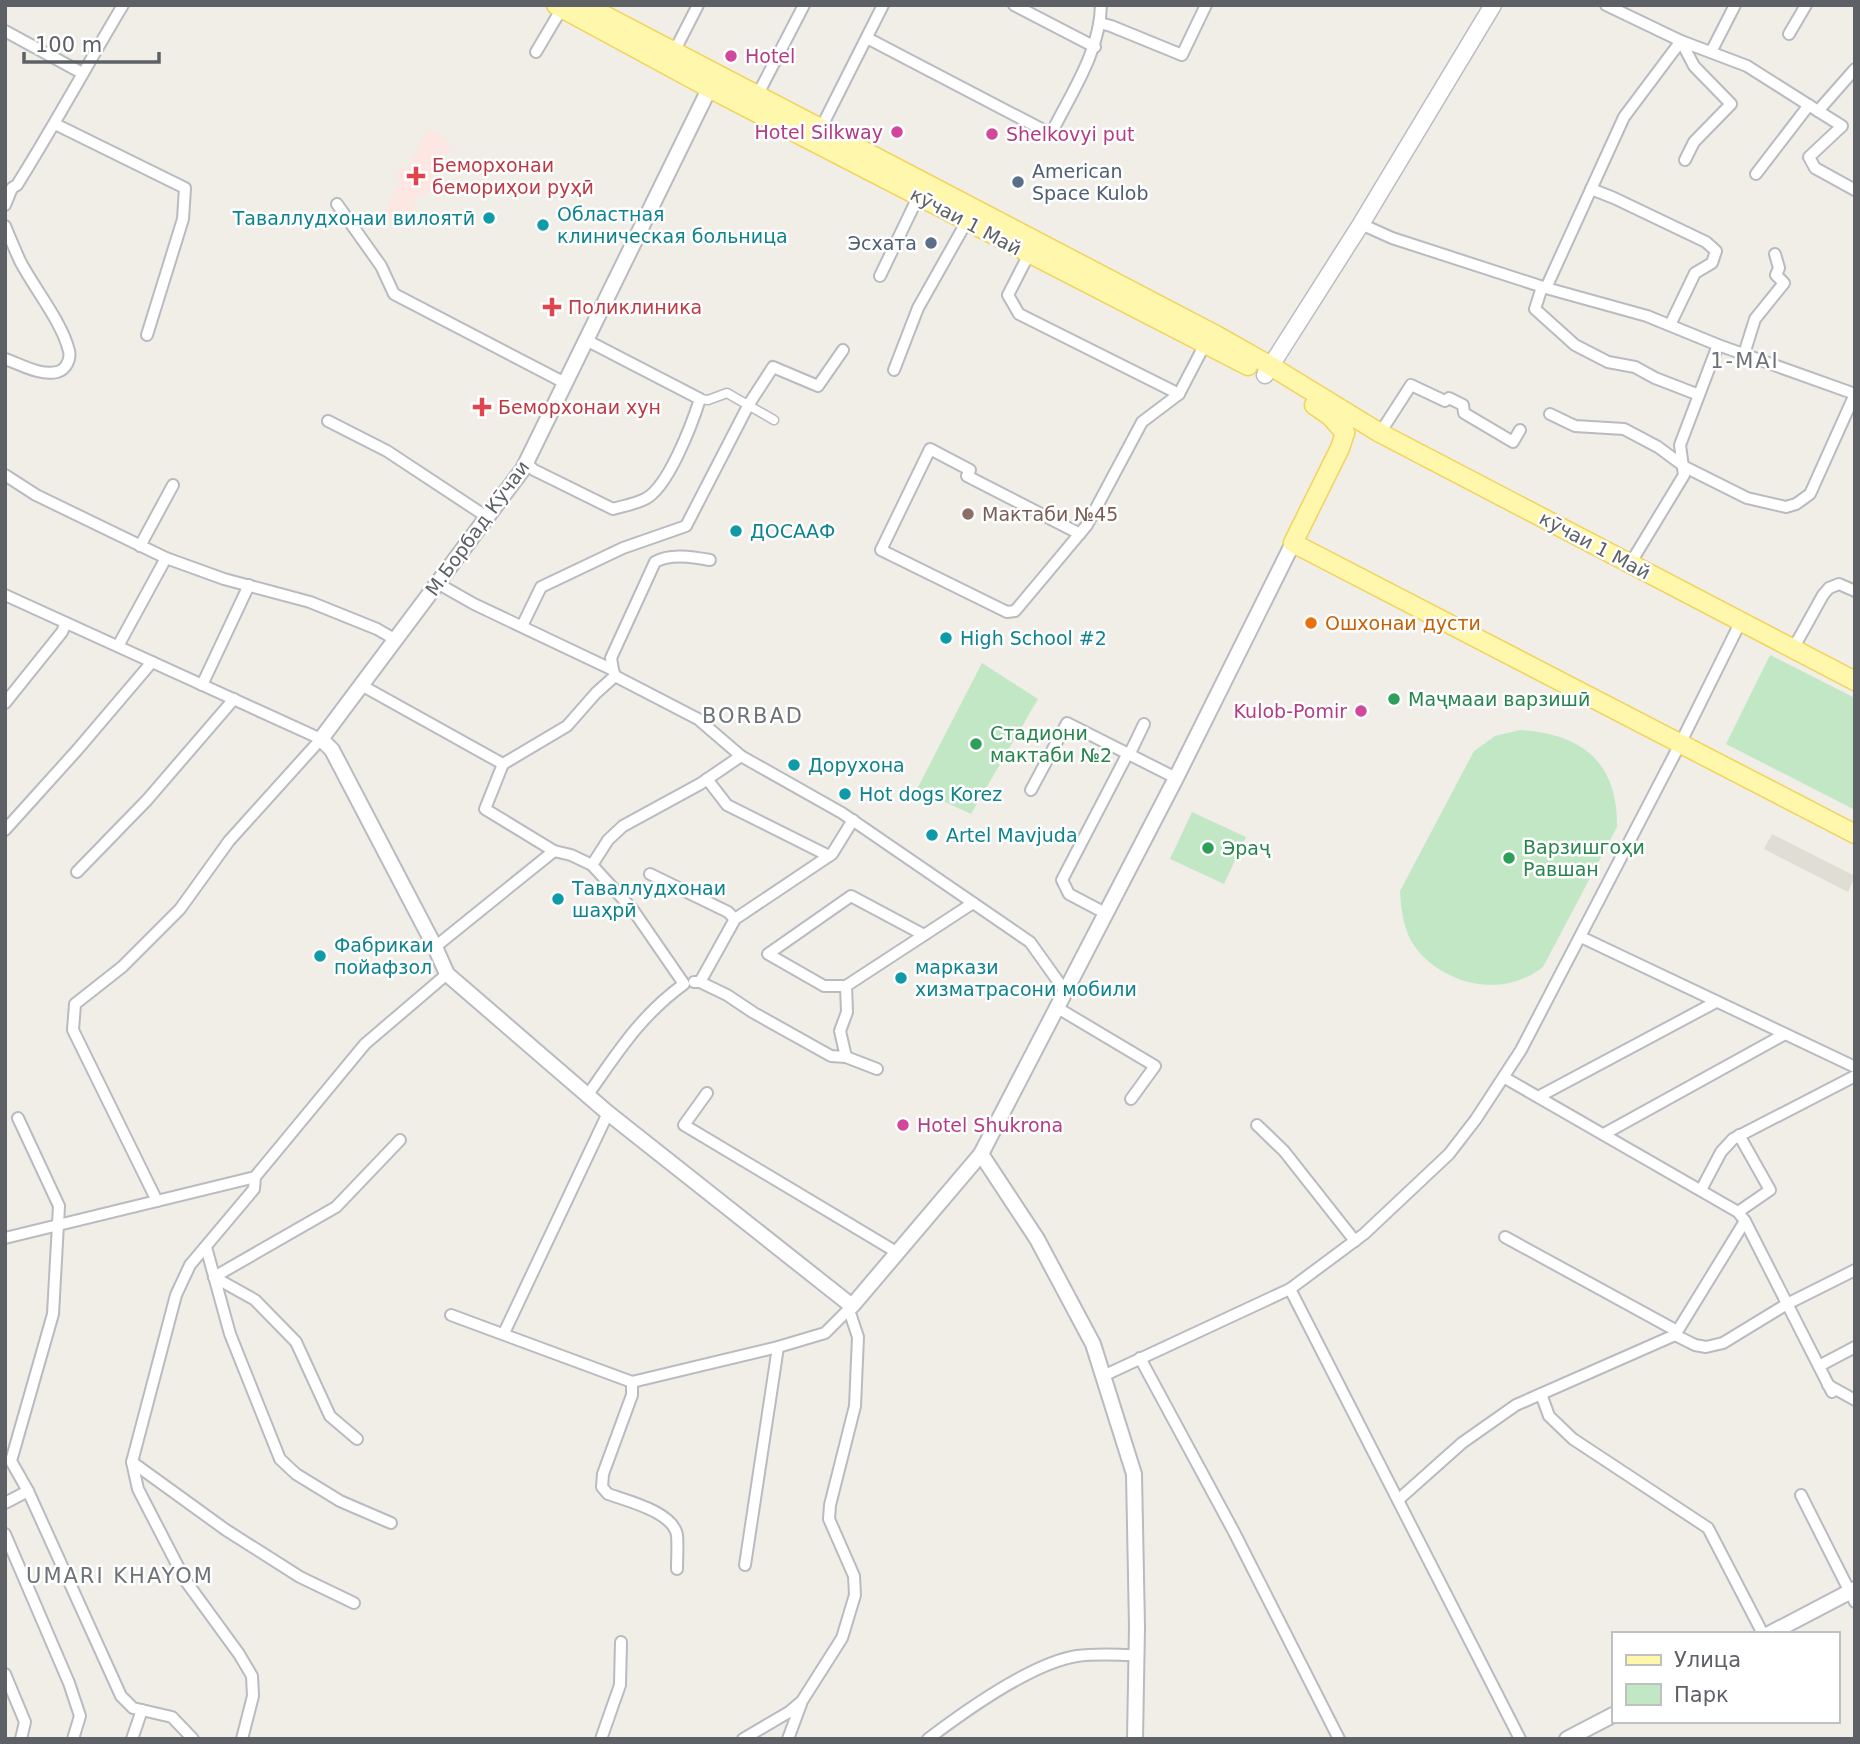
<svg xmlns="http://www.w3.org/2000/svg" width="1860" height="1744" font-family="'DejaVu Sans',sans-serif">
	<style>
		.education { fill: #e0ded4 }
		.medical { fill: #fce7e3 }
		.green { fill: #c2e7c5 }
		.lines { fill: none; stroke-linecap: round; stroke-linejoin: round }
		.pedestrian-casing { stroke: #b8bbc0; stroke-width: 11 }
		.minor-casing { stroke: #b8bbc0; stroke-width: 14 }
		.tertiary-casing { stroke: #b8bbc0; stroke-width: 18 }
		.secondary-casing { stroke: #b9bcc2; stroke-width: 19 }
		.primary-casing { stroke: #f2d35c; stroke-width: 21 }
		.pedestrian { stroke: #fff; stroke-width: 8 }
		.minor { stroke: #fff; stroke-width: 10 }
		.tertiary { stroke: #fff; stroke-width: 14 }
		.secondary { stroke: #fff; stroke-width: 16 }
		.primary { stroke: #fff7ac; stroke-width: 18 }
		.hotel-dot { fill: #d1479c; stroke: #fff; stroke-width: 2.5 }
		.health-dot { fill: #e0444e; stroke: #fff; stroke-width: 2.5 }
		.service-dot { fill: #5c6f8a; stroke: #fff; stroke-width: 2.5 }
		.culture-dot { fill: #0f9aa8; stroke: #fff; stroke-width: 2.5 }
		.education-dot { fill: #8d6e63; stroke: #fff; stroke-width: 2.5 }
		.food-dot { fill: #e8710a; stroke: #fff; stroke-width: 2.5 }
		.leisure-dot { fill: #2e9e5b; stroke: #fff; stroke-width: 2.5 }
		.labels { text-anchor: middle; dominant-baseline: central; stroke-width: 5; stroke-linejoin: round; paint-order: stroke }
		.hotel-label { font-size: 19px; fill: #b23c85; stroke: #fff; text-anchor: start }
		.health-label { font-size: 19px; fill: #be3a42; stroke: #fff; text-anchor: start }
		.service-label { font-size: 19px; fill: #4e5e75; stroke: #fff; text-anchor: start }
		.culture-label { font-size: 19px; fill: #0d838f; stroke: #fff; text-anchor: start }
		.street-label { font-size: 19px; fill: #5d6166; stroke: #fff }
		.education-label { font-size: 19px; fill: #785e54; stroke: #fff; text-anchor: start }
		.food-label { font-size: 19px; fill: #c56008; stroke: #fff; text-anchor: start }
		.leisure-label { font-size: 19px; fill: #27864d; stroke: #fff; text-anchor: start }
		.neighbourhood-label { font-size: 21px; letter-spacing: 2px; fill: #6e7378; stroke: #fff }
	</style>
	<rect width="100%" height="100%" fill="#f0eee6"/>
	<!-- education -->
	<polygon class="education" points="1772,834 1855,876 1848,892 1764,849"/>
	<!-- medical -->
	<polygon class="medical" points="428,129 448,139 446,144 451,147 444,160 438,157 430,172 436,175 424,199 417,196 408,221 398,216 394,224 389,221 390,218 383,214 401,180 396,177 401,167 407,170"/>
	<!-- green -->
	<g class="green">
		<polygon points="1770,655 1855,698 1855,810 1726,744"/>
		<polygon points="982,663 1038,699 971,814 917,789"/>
		<path d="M1520,730C1582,734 1618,762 1617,827L1543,967C1537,971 1531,976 1524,978C1485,996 1431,977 1410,939C1403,924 1401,908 1400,891L1474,751L1495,736Z"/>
		<polygon points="1192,812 1246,837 1224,884 1170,859"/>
	</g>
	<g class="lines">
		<defs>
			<polyline id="pedestrian" points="700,399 708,400 727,393 774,420"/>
			<g id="minor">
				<polyline points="1014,5 1095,47"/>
				<polyline points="1606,5 1681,41 1747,66 1818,111 1855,69"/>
				<polyline points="1100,23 1111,26 1182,55 1206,5"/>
				<polyline points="5,31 82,73"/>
				<polyline points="1789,34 1806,5"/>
				<path d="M867,38L1051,134C1071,93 1100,52 1101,5"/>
				<polyline points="536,52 562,8"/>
				<polyline points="674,52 698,5"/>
				<polyline points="1711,52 1735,5"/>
				<polyline points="758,94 804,5"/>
				<polyline points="1818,111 1842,126 1809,157 1815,168 1855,190"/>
				<polyline points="55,124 185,188 183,219 147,335"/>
				<polyline points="821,128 883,5"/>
				<polyline points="1756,174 1809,105"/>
				<polyline points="1591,189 1614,198 1706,242 1716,251 1712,263 1695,273 1670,325"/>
				<polyline points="337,204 381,266 394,294 565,383"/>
				<path d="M5,205L12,188L17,185C54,126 87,65 123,5"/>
				<polyline points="1361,224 1392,238 1546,288 1647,316 1718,345 1855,394 1810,494 1796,504 1786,507 1747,498 1685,467 1658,447 1624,429 1575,426 1550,414"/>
				<path d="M5,226C10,238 15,250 20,261C34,288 62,322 69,351C71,359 66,370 57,372C40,376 20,364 5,359"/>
				<polyline points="1029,254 1008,295 1019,314 1179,394"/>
				<polyline points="880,276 919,195"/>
				<polyline points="1542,287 1535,309 1575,345 1608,362 1635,367 1655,378 1699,395"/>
				<polyline points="1546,288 1624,117 1681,41 1694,66 1731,104 1694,142 1685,160"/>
				<polyline points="1744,354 1755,319 1784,283 1776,275 1779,268 1775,254"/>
				<polyline points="894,370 918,308 967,221"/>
				<polyline points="328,421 387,451 487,517"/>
				<polyline points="1380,433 1411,385 1445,401 1449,398 1463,405 1464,413 1513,442 1520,430"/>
				<path d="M526,463L534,470L613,509C623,506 635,504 645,499C668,488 692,424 700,399L586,340"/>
				<polyline points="5,475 36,495 166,558 224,579 310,602 377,629 396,640"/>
				<polyline points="1080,534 967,476 970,470 930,449 881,550 1007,612 1015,611 1087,525 1142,422 1179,394 1205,344"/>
				<polyline points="140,546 173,485"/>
				<polyline points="1630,564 1684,475 1680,445 1718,345"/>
				<polyline points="437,583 474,604 613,670 615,676 698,719 741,756 842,813 1030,942 1065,991"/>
				<polyline points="5,595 321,739 229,841 180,909 122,967 75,1004 73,1030 157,1201"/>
				<polyline points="522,626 541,587 623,548 686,526 749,404 773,367 818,386 843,350"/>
				<polyline points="118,646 166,558"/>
				<polyline points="1793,649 1823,595 1829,588 1839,584 1855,591"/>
				<path d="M613,670L611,658L655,562C670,553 693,557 710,560"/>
				<polyline points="202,685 249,585"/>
				<path d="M361,685L503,764L485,809L554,851L571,855L592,865L633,910L684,984C640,1016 618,1052 587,1096"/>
				<polyline points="5,703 62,632 66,623"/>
				<polyline points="1130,753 1144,724"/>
				<polyline points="503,764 567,726 596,693 615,676"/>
				<polyline points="707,779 727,805 829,856"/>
				<polyline points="1031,790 1067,723 1176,778"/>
				<polyline points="5,830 78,749 152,662"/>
				<polyline points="592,865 608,840 623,826 700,784 741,756"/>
				<polyline points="77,872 147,800 234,699"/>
				<polyline points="650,874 728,912 735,919"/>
				<polyline points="1105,913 1069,894 1062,880 1128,753"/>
				<polyline points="1581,937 1855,1067"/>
				<polyline points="435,947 554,851"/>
				<polyline points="694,982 700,982 727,995 754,1013 831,1056 846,1057 877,1069"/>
				<polyline points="700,982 735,919 832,854 853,820"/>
				<polyline points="846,986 824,986 768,954 851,896 924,935"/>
				<polyline points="1056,1007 1155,1066 1131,1099"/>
				<polyline points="846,1057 840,1031 847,1012 846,986 973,903"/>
				<polyline points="1505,1078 1738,1212 1745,1221 1832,1392"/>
				<polyline points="707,1093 684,1125 898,1253"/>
				<polyline points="1538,1097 1716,1002"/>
				<polyline points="18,1118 59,1206 53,1314 11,1461 28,1491 121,1696 133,1708 172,1717 193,1739"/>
				<polyline points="1257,1125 1284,1151 1355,1241"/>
				<polyline points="1604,1134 1785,1034"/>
				<polyline points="1701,1190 1721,1152 1733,1139 1855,1076"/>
				<polyline points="1738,1212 1770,1190 1739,1135"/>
				<polyline points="1505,1237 1677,1331"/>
				<polyline points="5,1238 255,1177 365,1044 447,974"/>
				<polyline points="206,1247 230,1334 280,1459 296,1474 340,1501 391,1523"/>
				<polyline points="214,1277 336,1207 400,1140"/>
				<polyline points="214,1277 255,1300 296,1342 330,1416 357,1439"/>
				<polyline points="1290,1289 1520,1739"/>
				<polyline points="451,1315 632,1382 778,1347 825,1333 852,1306"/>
				<polyline points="504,1333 608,1113"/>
				<polyline points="1675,1335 1695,1345 1706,1347 1723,1343 1787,1304 1855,1270"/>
				<polyline points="1140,1358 1234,1532 1339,1739"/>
				<polyline points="1819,1366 1855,1347"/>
				<polyline points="1103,1376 1290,1289 1364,1234 1449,1154 1476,1119 1521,1050 1680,744 1741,621"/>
				<path d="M632,1382V1395L603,1474L602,1487L608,1494C628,1501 673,1512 677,1535C678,1546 677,1558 677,1569"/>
				<polyline points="1828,1385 1855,1400"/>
				<polyline points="1541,1394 1549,1416 1573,1439 1708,1528 1763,1634"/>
				<polyline points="132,1462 226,1530 300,1577 354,1603"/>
				<polyline points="1801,1495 1855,1602"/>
				<polyline points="1398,1500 1462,1443 1516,1405 1675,1335 1745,1221"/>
				<polyline points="5,1503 28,1491"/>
				<polyline points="5,1534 69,1683 80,1716 73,1739"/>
				<polyline points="745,1565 778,1347"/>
				<polyline points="5,1674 25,1722 21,1739"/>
				<polyline points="132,1739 142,1710"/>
				<polyline points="242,1739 253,1696 252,1676 239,1654 185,1580 138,1489 132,1462 176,1295 190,1265 254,1189 255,1177"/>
				<polyline points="601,1739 620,1685 621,1642"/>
				<polyline points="743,1739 789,1712 802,1701 842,1638 855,1595 854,1576 829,1519 830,1505 855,1406 858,1337 849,1310"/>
				<polyline points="788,1739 801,1704"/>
				<path d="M928,1739C965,1711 1032,1663 1077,1656C1096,1653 1117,1655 1137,1655"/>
			</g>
			<g id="tertiary">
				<polyline points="713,81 523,469 321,739 332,750 435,947 447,974 608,1113 852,1306 981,1154"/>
				<polyline points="1769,1634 1855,1589"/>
				<polyline points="1135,1739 1137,1627 1134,1474 1093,1344 1037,1239 981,1154 1176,778 1293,543"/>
				<polyline points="1567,1739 1613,1715"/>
			</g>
			<polyline id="secondary" points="1265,375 1361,224 1493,5"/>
			<g id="primary">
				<polyline points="556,5 709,88 1248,366"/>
				<polyline points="585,5 1216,335 1269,365 1380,433 1855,681"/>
				<polyline points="1314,405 1330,416 1345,433"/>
				<polyline points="1343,424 1345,433 1340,448 1293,543 1855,834"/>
			</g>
		</defs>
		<!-- pedestrian casing -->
		<use href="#pedestrian" class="pedestrian-casing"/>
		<!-- minor casing -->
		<use href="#minor" class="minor-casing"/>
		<!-- tertiary casing -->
		<use href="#tertiary" class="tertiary-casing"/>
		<!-- secondary casing -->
		<use href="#secondary" class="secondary-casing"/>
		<!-- primary casing -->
		<use href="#primary" class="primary-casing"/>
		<!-- pedestrian -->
		<use href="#pedestrian" class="pedestrian"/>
		<!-- minor -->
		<use href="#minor" class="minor"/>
		<!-- tertiary -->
		<use href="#tertiary" class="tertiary"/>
		<!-- secondary -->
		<use href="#secondary" class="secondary"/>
		<!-- primary -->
		<use href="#primary" class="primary"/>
	</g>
	<!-- markers -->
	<g class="hotel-dot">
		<circle cx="731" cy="56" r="7"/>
		<circle cx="897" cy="132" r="7"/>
		<circle cx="992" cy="134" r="7"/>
		<circle cx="1361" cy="711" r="7"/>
		<circle cx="903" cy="1125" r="7"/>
	</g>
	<g class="health-dot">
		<path d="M412.5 165.5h7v7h7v7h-7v7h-7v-7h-7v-7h7z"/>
		<path d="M548.5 296.5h7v7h7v7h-7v7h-7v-7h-7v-7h7z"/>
		<path d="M478.5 396.5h7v7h7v7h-7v7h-7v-7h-7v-7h7z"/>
	</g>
	<g class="service-dot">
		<circle cx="1018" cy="182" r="7"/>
		<circle cx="931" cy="243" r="7"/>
	</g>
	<g class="culture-dot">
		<circle cx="489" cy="218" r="7"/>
		<circle cx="543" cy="225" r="7"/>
		<circle cx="736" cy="531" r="7"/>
		<circle cx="946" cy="638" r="7"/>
		<circle cx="794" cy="765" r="7"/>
		<circle cx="845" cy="794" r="7"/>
		<circle cx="932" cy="835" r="7"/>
		<circle cx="558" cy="899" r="7"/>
		<circle cx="320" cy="956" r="7"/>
		<circle cx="901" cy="978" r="7"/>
	</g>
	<circle class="education-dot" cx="968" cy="514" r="7"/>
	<circle class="food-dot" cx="1311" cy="623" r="7"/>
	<g class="leisure-dot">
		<circle cx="1394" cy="699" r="7"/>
		<circle cx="976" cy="744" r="7"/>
		<circle cx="1208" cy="848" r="7"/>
		<circle cx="1509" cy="858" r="7"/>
	</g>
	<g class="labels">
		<!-- hotel labels -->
		<g class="hotel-label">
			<text x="745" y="56">Hotel</text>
			<text x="883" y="132" text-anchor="end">Hotel Silkway</text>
			<text x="1006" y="134">Shelkovyi put</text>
			<text x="1347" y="711" text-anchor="end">Kulob-Pomir</text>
			<text x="917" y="1125">Hotel Shukrona</text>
		</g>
		<!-- health labels -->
		<g class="health-label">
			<text x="432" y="165">Беморхонаи<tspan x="432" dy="22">бемориҳои руҳӣ</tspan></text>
			<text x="568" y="307">Поликлиника</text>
			<text x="498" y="407">Беморхонаи хун</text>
		</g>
		<!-- service labels -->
		<g class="service-label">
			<text x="1032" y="171">American<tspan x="1032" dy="22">Space Kulob</tspan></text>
			<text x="917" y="243" text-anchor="end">Эсхата</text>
		</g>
		<!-- culture labels -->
		<g class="culture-label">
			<text x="557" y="214">Областная<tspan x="557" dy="22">клиническая больница</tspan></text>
			<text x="475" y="218" text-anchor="end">Таваллудхонаи вилоятӣ</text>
			<text x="750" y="531">ДОСААФ</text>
			<text x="960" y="638">High School #2</text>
			<text x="808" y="765">Дорухона</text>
			<text x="859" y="794">Hot dogs Korez</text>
			<text x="946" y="835">Artel Mavjuda</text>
			<text x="572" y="888">Таваллудхонаи<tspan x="572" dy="22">шаҳрӣ</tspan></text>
			<text x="334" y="945">Фабрикаи<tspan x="334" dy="22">пойафзол</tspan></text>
			<text x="915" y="967">маркази<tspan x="915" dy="22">хизматрасони мобили</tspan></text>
		</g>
		<!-- street labels -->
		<g class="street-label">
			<text transform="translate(966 221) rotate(28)">кӯчаи 1 Май</text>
			<text transform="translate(477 528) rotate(-54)">М.Борбад Кӯчаи</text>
			<text transform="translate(1595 545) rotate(28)">кӯчаи 1 Май</text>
		</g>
		<!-- education labels -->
		<g class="education-label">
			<text x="982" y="514">Мактаби №45</text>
		</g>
		<!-- food labels -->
		<g class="food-label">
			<text x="1325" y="623">Ошхонаи дусти</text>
		</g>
		<!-- leisure labels -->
		<g class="leisure-label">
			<text x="1408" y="699">Маҷмааи варзишӣ</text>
			<text x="990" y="733">Стадиони<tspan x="990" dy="22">мактаби №2</tspan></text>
			<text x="1523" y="847">Варзишгоҳи<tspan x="1523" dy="22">Равшан</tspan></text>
			<text x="1222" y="848">Эраҷ</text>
		</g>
		<!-- neighbourhood labels -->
		<g class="neighbourhood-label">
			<text x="1745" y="361">1-MAI</text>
			<text x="753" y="716">BORBAD</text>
			<text x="120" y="1576">UMARI KHAYOM</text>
		</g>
	</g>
	<!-- border -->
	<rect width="1860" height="1744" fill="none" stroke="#5d6166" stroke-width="14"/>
	<!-- legend -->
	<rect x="1612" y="1632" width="228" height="91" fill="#ffffff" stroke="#bec0c2" stroke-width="2"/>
	<rect x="1626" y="1655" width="35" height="10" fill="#fff7ac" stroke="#bec0c2" stroke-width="2"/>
	<text x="1674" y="1667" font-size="21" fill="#5d6166">Улица</text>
	<rect x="1626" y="1684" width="35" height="21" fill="#c2e7c5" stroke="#bec0c2" stroke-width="2"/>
	<text x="1674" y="1702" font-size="21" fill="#5d6166">Парк</text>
	<!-- scale -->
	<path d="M24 52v10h135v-10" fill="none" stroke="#5d6166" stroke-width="3.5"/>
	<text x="35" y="52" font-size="21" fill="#5d6166" stroke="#ffffff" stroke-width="5" paint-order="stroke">100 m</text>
</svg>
